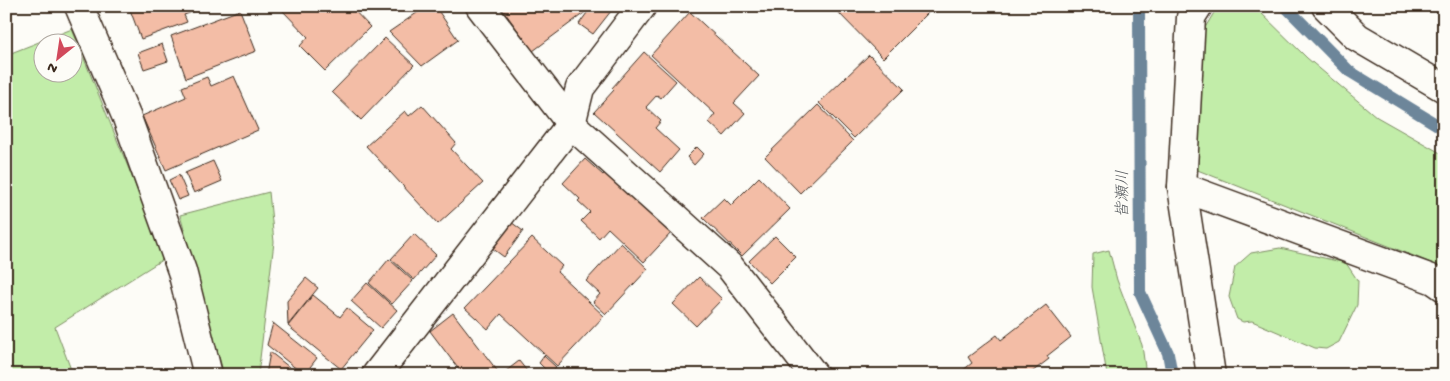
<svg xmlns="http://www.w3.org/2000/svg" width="1450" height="381" font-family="'Gochi Hand','Klee One',sans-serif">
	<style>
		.green { fill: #c2eda9; stroke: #7e8c64; fill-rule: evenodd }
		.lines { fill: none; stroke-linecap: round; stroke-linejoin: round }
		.stream { stroke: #6d869a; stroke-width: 12 }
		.building { fill: #f3bda6; stroke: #3b2a1e }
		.minor-casing { stroke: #3b2a1e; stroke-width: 31 }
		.minor { stroke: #fdfcf7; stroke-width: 28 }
		.labels { text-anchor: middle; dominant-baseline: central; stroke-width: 5; stroke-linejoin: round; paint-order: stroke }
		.water-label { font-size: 16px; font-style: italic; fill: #54585c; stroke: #fdfcf7 }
	</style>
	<rect width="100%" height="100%" fill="#fdfcf7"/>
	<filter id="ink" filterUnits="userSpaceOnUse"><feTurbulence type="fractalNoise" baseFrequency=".02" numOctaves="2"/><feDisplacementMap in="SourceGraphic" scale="10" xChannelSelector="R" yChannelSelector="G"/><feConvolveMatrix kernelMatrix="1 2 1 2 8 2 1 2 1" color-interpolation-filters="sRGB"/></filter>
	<g filter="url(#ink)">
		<!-- green -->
		<g class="green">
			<polygon points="1218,6 1254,6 1307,58 1377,117 1444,155 1444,268 1195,169 1200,36"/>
			<path d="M72,29L165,258L55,327L73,375H6V55ZM42,42H72V72H42Z"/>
			<polygon points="269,192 274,242 258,375 224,375 180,215"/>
			<polygon points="1280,248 1346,263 1358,281 1357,305 1339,342 1326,349 1315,348 1252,321 1243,322 1237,319 1229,297 1235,267 1251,253"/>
			<polygon points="1109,250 1117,280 1142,345 1146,375 1107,375 1092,287 1093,254"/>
		</g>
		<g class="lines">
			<!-- stream -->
			<g class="stream">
				<polyline points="1139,6 1140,292 1168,353 1172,375"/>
				<polyline points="1285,6 1349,71 1444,129"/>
			</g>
		</g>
		<!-- building -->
		<g class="building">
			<polygon points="132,6 206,6 206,7 184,15 187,22 141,39 129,7"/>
			<polygon points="286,6 350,6 370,27 325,71 300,46 308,37 282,10"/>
			<polygon points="427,6 435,6 458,40 422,66 389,32"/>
			<polygon points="500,6 586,6 588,10 533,51"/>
			<polygon points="592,6 615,6 593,34 579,24"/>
			<polygon points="832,6 935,6 883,58"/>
			<polygon points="240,10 256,51 186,78 171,36"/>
			<polygon points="690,12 759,76 734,103 745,113 724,136 709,122 715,114 651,55"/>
			<polygon points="385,38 414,65 361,120 332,92"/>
			<polygon points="162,44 168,61 144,69 138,53"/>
			<polygon points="644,52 676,81 661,98 657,95 646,107 661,121 655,128 679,150 660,172 594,112 614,90 612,88"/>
			<polygon points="869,55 904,89 854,138 819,103"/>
			<polygon points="234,76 258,130 166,170 142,116 186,97 182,87 207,77 211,86"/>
			<polygon points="422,105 456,143 451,149 483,183 438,224 366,146 405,111 409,116"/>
			<polygon points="818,105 853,141 800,193 765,157"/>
			<polygon points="697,147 704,154 694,165 687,157"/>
			<polygon points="585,159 603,175 606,171 672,232 644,262 608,228 599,238 581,221 590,212 578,201 580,199 563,183"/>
			<polygon points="213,161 222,181 194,193 185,173"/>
			<polygon points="179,175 188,196 178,200 169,180"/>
			<polygon points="759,177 790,209 742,256 703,218 724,198 731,205"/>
			<polygon points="511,222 523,231 504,257 492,248"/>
			<polygon points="414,234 436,255 414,280 391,259"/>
			<polygon points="775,236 796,257 770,283 749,261"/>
			<polygon points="532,238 562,266 557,272 604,316 557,366 501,314 488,329 465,308"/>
			<polygon points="621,243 648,269 606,314 593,302 600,294 586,281"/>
			<polygon points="389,259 413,281 392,304 369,283"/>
			<polygon points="699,277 722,299 696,326 673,304"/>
			<polygon points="306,278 318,288 288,325 287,301"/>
			<polygon points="367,283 397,310 381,328 351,301"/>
			<polygon points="313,295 340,317 347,308 373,330 341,369 288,326"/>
			<polygon points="1046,305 1071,337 1047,356 1049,359 1028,375 957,375 972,363 968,357 997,335 1001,340"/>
			<polygon points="453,313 499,373 497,375 463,375 430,331"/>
			<polygon points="273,323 317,358 304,375 267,345"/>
			<polygon points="270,352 299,375 266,375"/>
			<polygon points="544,356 556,367 550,374 539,363"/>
			<polygon points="519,361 530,375 501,375"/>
		</g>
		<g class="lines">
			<defs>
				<g id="minor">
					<polyline points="79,6 127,118 182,271 208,375"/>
					<polyline points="480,6 571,124 730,267 814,375"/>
					<polyline points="1198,6 1191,17 1182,187 1211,375"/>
					<polyline points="1326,6 1357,37 1444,88"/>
					<polyline points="1182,187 1434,280 1444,287"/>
					<polyline points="376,375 571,124 580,88 642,6"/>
				</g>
			</defs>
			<!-- minor casing -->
			<use href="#minor" class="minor-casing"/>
			<!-- minor -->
			<use href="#minor" class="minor"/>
		</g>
	</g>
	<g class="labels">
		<!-- water labels -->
		<g class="water-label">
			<text transform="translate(1124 194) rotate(-90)">皆瀬川</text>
		</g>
	</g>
	<!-- margin -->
	<rect width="1450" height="381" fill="none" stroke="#fdfcf7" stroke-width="25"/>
	<rect x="12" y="12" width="1425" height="356" fill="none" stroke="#3b2a1e" stroke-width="2" filter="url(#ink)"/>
	<!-- north arrow -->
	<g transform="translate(58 58) rotate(210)"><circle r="24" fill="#fdfcf7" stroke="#afa8a0"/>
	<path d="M0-4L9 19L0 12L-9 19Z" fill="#d1495b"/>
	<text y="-8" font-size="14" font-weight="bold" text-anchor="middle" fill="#3b2a1e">N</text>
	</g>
</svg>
